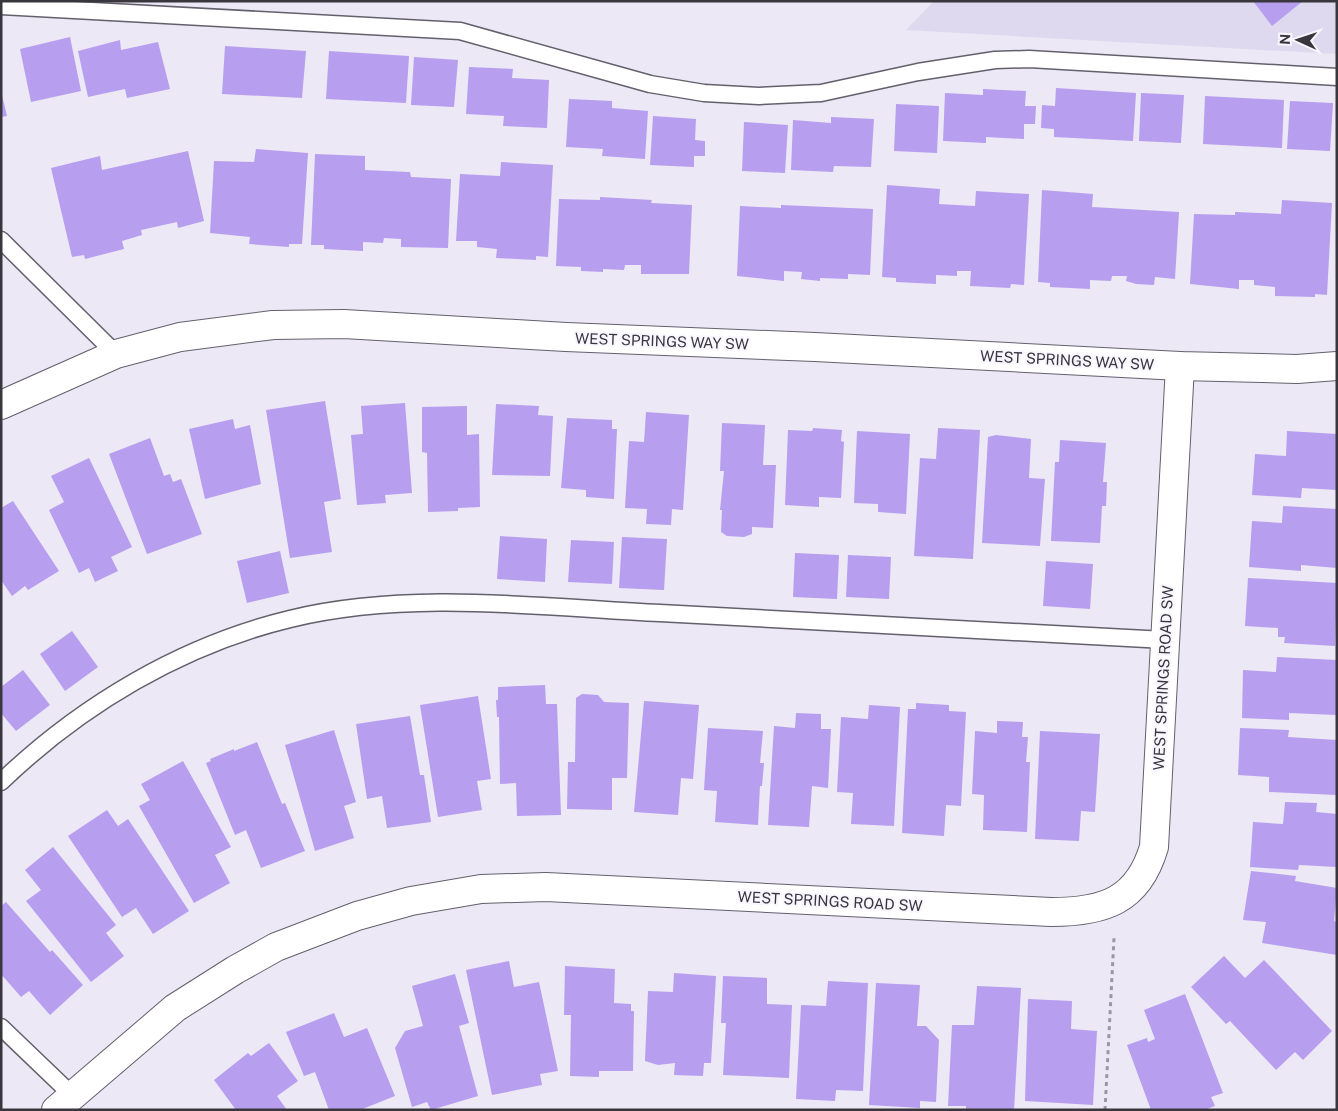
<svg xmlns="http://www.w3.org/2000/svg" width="1338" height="1111" font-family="'Public Sans',sans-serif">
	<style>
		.built { fill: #ded9ee }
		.building { fill: #b79eef }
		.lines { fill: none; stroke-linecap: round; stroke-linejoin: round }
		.lane-casing { stroke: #63606c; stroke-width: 19 }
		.street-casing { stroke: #63606c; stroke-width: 30 }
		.path { stroke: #9a97a2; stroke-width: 3; stroke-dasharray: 4 4; stroke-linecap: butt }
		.lane { stroke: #fff; stroke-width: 16 }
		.street { stroke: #fff; stroke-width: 28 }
		.labels { text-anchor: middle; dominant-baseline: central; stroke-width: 4; stroke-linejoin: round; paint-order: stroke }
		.street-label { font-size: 15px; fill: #39373d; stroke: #f9f6ff }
	</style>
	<rect width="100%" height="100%" fill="#ece8f6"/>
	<!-- built -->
	<polygon class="built" points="934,1 1337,1 1337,54 906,30"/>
	<!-- building -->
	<g class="building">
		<polygon points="1253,1 1303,1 1272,26"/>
		<polygon points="70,37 81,91 31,102 20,49"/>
		<polygon points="120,40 121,50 158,42 170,89 127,98 125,89 88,97 78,51"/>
		<polygon points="225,46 306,51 302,98 222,94"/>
		<polygon points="329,51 409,56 406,103 326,99"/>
		<polygon points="414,57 458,60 454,107 411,105"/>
		<polygon points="469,67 513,69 512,78 549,80 547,128 503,126 504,116 466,114"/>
		<polygon points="1056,88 1136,93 1133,141 1054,137 1054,129 1041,128 1042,105 1055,106"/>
		<polygon points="983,89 1026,91 1025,106 1036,106 1035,124 1024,124 1024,139 986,137 986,143 943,141 945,93 983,95"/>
		<polygon points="1,91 7,116 1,117"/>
		<polygon points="1141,93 1184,95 1181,143 1139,141"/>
		<polygon points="1205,96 1284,100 1282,148 1203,144"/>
		<polygon points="569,99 612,101 612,108 648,111 645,159 602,156 603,149 566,147"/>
		<polygon points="1290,101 1333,103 1330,151 1287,149"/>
		<polygon points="896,104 939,106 937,153 894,151"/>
		<polygon points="653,116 696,119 695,140 705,141 705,156 694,156 694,167 650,165"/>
		<polygon points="831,117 874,119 871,167 834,166 833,172 791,170 793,120 831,123"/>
		<polygon points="744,122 788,125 785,173 742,171"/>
		<polygon points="256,149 308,153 302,244 289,244 289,247 249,244 250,237 210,233 214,161 254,162"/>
		<polygon points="188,151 204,221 178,228 177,222 141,230 142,235 122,241 124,249 85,259 84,255 72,257 51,168 100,156 102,170"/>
		<polygon points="315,154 365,156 365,170 410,172 411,177 451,179 448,248 401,247 401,239 384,238 383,243 363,242 363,251 324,249 324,245 311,245"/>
		<polygon points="501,162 553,165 548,257 536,256 536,260 496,258 497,249 477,247 477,241 456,241 460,174 500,176"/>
		<polygon points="887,185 940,189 939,204 975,206 976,191 1029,194 1024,285 1011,284 1010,288 970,286 971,271 957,271 957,276 936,275 936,284 896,282 896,278 882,277"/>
		<polygon points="1042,190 1093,194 1092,207 1179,212 1175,279 1155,277 1154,285 1136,284 1126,281 1127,276 1112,276 1111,281 1090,280 1090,289 1050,287 1050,283 1038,282"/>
		<polygon points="600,197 652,200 651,203 692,205 689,274 641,274 641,265 625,265 624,270 603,269 603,272 581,271 581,267 556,266 559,199 600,200"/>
		<polygon points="1282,200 1332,203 1327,295 1315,294 1315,297 1275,296 1275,287 1254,285 1254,280 1239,280 1239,289 1190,284 1194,214 1235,215 1235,212 1281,214"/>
		<polygon points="781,205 873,209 870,275 848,274 848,279 820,278 820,281 801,279 802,272 784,271 784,281 737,276 740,206 781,208"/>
		<polygon points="325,401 341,499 324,502 332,552 290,558 266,410"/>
		<polygon points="405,403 412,493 385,495 386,503 357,505 351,435 363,434 361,406"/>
		<polygon points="496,404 539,406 538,415 553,416 550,476 492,475"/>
		<polygon points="467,406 467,435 479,434 480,507 458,508 458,511 428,512 427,453 422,452 422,407"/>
		<polygon points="646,412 689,415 683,510 672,509 671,525 646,524 647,509 625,508 629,441 644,442"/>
		<polygon points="567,418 612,420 612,429 617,429 614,499 586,497 586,490 561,488"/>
		<polygon points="233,419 235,429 250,425 261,484 205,499 189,429"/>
		<polygon points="722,423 765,425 763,465 776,465 773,528 752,527 752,534 744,537 727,536 721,532 722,510 720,510 724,471 720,471"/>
		<polygon points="813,428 842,430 841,441 844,442 841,498 819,497 819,507 785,505 788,430 812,431"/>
		<polygon points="938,428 980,430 973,559 914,556 920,458 936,459"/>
		<polygon points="857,431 910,434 906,514 878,512 878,504 854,503"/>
		<polygon points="1287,431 1337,434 1337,490 1302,488 1301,498 1252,495 1255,454 1286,456"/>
		<polygon points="996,435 1031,439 1029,478 1045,479 1040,546 982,543 988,437"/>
		<polygon points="150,438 164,476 170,474 173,482 181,479 202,534 147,554 109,454"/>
		<polygon points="1060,440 1106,443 1103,482 1107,482 1106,506 1102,506 1100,543 1051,541 1055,462 1059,462"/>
		<polygon points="89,458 132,547 111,557 118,571 95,582 89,568 79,573 49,510 64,502 51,476"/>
		<polygon points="13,501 59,571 28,590 25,586 12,596 1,580 1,508"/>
		<polygon points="1283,506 1337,509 1337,568 1301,565 1301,571 1249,567 1252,521 1282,523"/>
		<polygon points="500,536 547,539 545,582 497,579"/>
		<polygon points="622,537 667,539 664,590 619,588"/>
		<polygon points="571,540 614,542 612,584 568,582"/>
		<polygon points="280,551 289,593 247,603 237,561"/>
		<polygon points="795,553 839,555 837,599 793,597"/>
		<polygon points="848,555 891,557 889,599 846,597"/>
		<polygon points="1046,561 1093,564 1090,609 1043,606"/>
		<polygon points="1248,578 1337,583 1335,646 1284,643 1285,637 1278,637 1278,628 1245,626"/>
		<polygon points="72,631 98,667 65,691 40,654"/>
		<polygon points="1277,657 1337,660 1337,715 1289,713 1289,720 1242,718 1243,670 1276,672"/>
		<polygon points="23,670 50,705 16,731 1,713 1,687"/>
		<polygon points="545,685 546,704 557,704 561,815 517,816 516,783 500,784 499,717 497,717 496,700 498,700 498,687"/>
		<polygon points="582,694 598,695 604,702 629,703 627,778 612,778 612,810 567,809 568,762 575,762 576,698"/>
		<polygon points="478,696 491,779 477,781 482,810 438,817 420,705"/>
		<polygon points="644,701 699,705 693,779 681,778 678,815 634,812"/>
		<polygon points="916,703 949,705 949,711 966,712 961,806 946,805 944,836 902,833 908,709 916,709"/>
		<polygon points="869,705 900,707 894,826 851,824 853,793 837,792 841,717 868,719"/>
		<polygon points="796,713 821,714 821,729 831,729 828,788 812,786 809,827 768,825 774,726 795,728"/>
		<polygon points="410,716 420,775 424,775 431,822 387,828 382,796 367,799 356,724"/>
		<polygon points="997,721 1023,722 1022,737 1028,737 1026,762 1030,762 1027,832 983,830 984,795 972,794 975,731 997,733"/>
		<polygon points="708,728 763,731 760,763 764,763 762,786 760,786 758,825 715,822 717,791 704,790"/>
		<polygon points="1240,728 1289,730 1288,737 1337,740 1337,795 1269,792 1269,777 1238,775"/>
		<polygon points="334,730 356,802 344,806 354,838 315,851 285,745"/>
		<polygon points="1040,731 1100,734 1095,812 1081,811 1079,841 1035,839"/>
		<polygon points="257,742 282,804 285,803 305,851 261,868 246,830 235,835 206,763 211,761 210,759 234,749 234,751"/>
		<polygon points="183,761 231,847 215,855 230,883 194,903 139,806 150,800 141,784"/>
		<polygon points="1285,802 1317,803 1316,812 1337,814 1337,867 1299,865 1298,870 1250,867 1253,822 1283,824"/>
		<polygon points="107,810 118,826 128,819 189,911 153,934 136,908 122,917 68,836"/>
		<polygon points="53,847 116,925 106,933 124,956 91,982 26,901 41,890 25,870"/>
		<polygon points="1251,871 1296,876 1295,881 1337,888 1334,921 1337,922 1337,955 1262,943 1266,922 1243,920"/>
		<polygon points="6,902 50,952 52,950 83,985 50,1015 29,991 21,997 1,974 1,906"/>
		<polygon points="1224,956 1245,978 1264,960 1332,1031 1303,1060 1295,1052 1276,1070 1230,1021 1226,1024 1191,987"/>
		<polygon points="509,961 514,987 539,982 558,1071 540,1074 542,1085 492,1095 466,970"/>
		<polygon points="565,966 615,969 614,1003 631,1004 631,1011 634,1011 633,1071 599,1071 599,1077 570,1076 571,1015 564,1015"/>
		<polygon points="674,973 716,976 711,1063 704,1063 703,1076 674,1075 675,1063 658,1065 645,1061 648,991 673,992"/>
		<polygon points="455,974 469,1023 459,1026 478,1096 431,1110 427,1102 412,1107 395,1048 405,1031 423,1026 412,986"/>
		<polygon points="723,976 767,978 767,1004 792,1005 789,1078 723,1075 726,1023 721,1023"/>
		<polygon points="828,981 868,983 863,1091 836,1090 835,1101 796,1099 801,1005 826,1006"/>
		<polygon points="876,983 920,985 917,1026 926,1026 939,1040 936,1102 920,1101 920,1108 869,1105"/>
		<polygon points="977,986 1021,988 1014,1110 966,1110 966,1106 948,1106 952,1025 974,1025"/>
		<polygon points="1185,994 1223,1093 1211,1097 1215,1106 1204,1110 1151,1110 1127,1045 1147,1038 1148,1042 1155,1039 1144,1010"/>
		<polygon points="1028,999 1072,1001 1071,1029 1097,1031 1093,1105 1025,1101"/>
		<polygon points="334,1013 344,1037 367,1028 395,1096 360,1110 329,1110 315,1072 304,1076 286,1032"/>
		<polygon points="269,1043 298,1081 277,1096 287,1110 236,1110 214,1080 248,1053 251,1056"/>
	</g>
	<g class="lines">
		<defs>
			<g id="lane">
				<polyline points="1,6 460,31 650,84 704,93 759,96 821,93 918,72 995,60 1029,59 1337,77"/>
				<polyline points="1,240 116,354"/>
				<path d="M1,782C81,705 182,645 290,619C409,590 540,607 660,613C829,622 997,631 1165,640"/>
				<polyline points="1,1027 72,1095"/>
			</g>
			<g id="street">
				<polyline points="1,405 116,354 180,337 273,325 344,324 566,337 815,347 1180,366 1297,369 1337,366"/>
				<path d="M56,1110L175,1008L235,970L276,947L357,916L411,901L481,889L546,887L1051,912C1104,912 1138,901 1154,847L1180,366"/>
			</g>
		</defs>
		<!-- lane casing -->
		<use href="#lane" class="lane-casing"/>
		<!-- street casing -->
		<use href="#street" class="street-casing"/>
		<!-- path -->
		<polyline class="path" points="1105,1110 1114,938"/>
		<!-- lane -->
		<use href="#lane" class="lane"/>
		<!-- street -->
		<use href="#street" class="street"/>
	</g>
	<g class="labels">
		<!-- street labels -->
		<g class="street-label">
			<text transform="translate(662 341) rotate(2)">WEST SPRINGS WAY SW</text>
			<text transform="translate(1067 360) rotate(3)">WEST SPRINGS WAY SW</text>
			<text transform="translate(1163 678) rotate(-87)">WEST SPRINGS ROAD SW</text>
			<text transform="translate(830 901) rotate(3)">WEST SPRINGS ROAD SW</text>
		</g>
	</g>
	<!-- border -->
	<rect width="1338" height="1111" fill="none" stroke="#39373d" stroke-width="5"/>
	<!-- north arrow -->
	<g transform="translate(1298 40) rotate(273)" stroke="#f9f6ff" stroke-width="4" paint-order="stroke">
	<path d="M0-4L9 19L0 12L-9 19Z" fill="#39373d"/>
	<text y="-8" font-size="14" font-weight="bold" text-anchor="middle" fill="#39373d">N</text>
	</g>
</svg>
